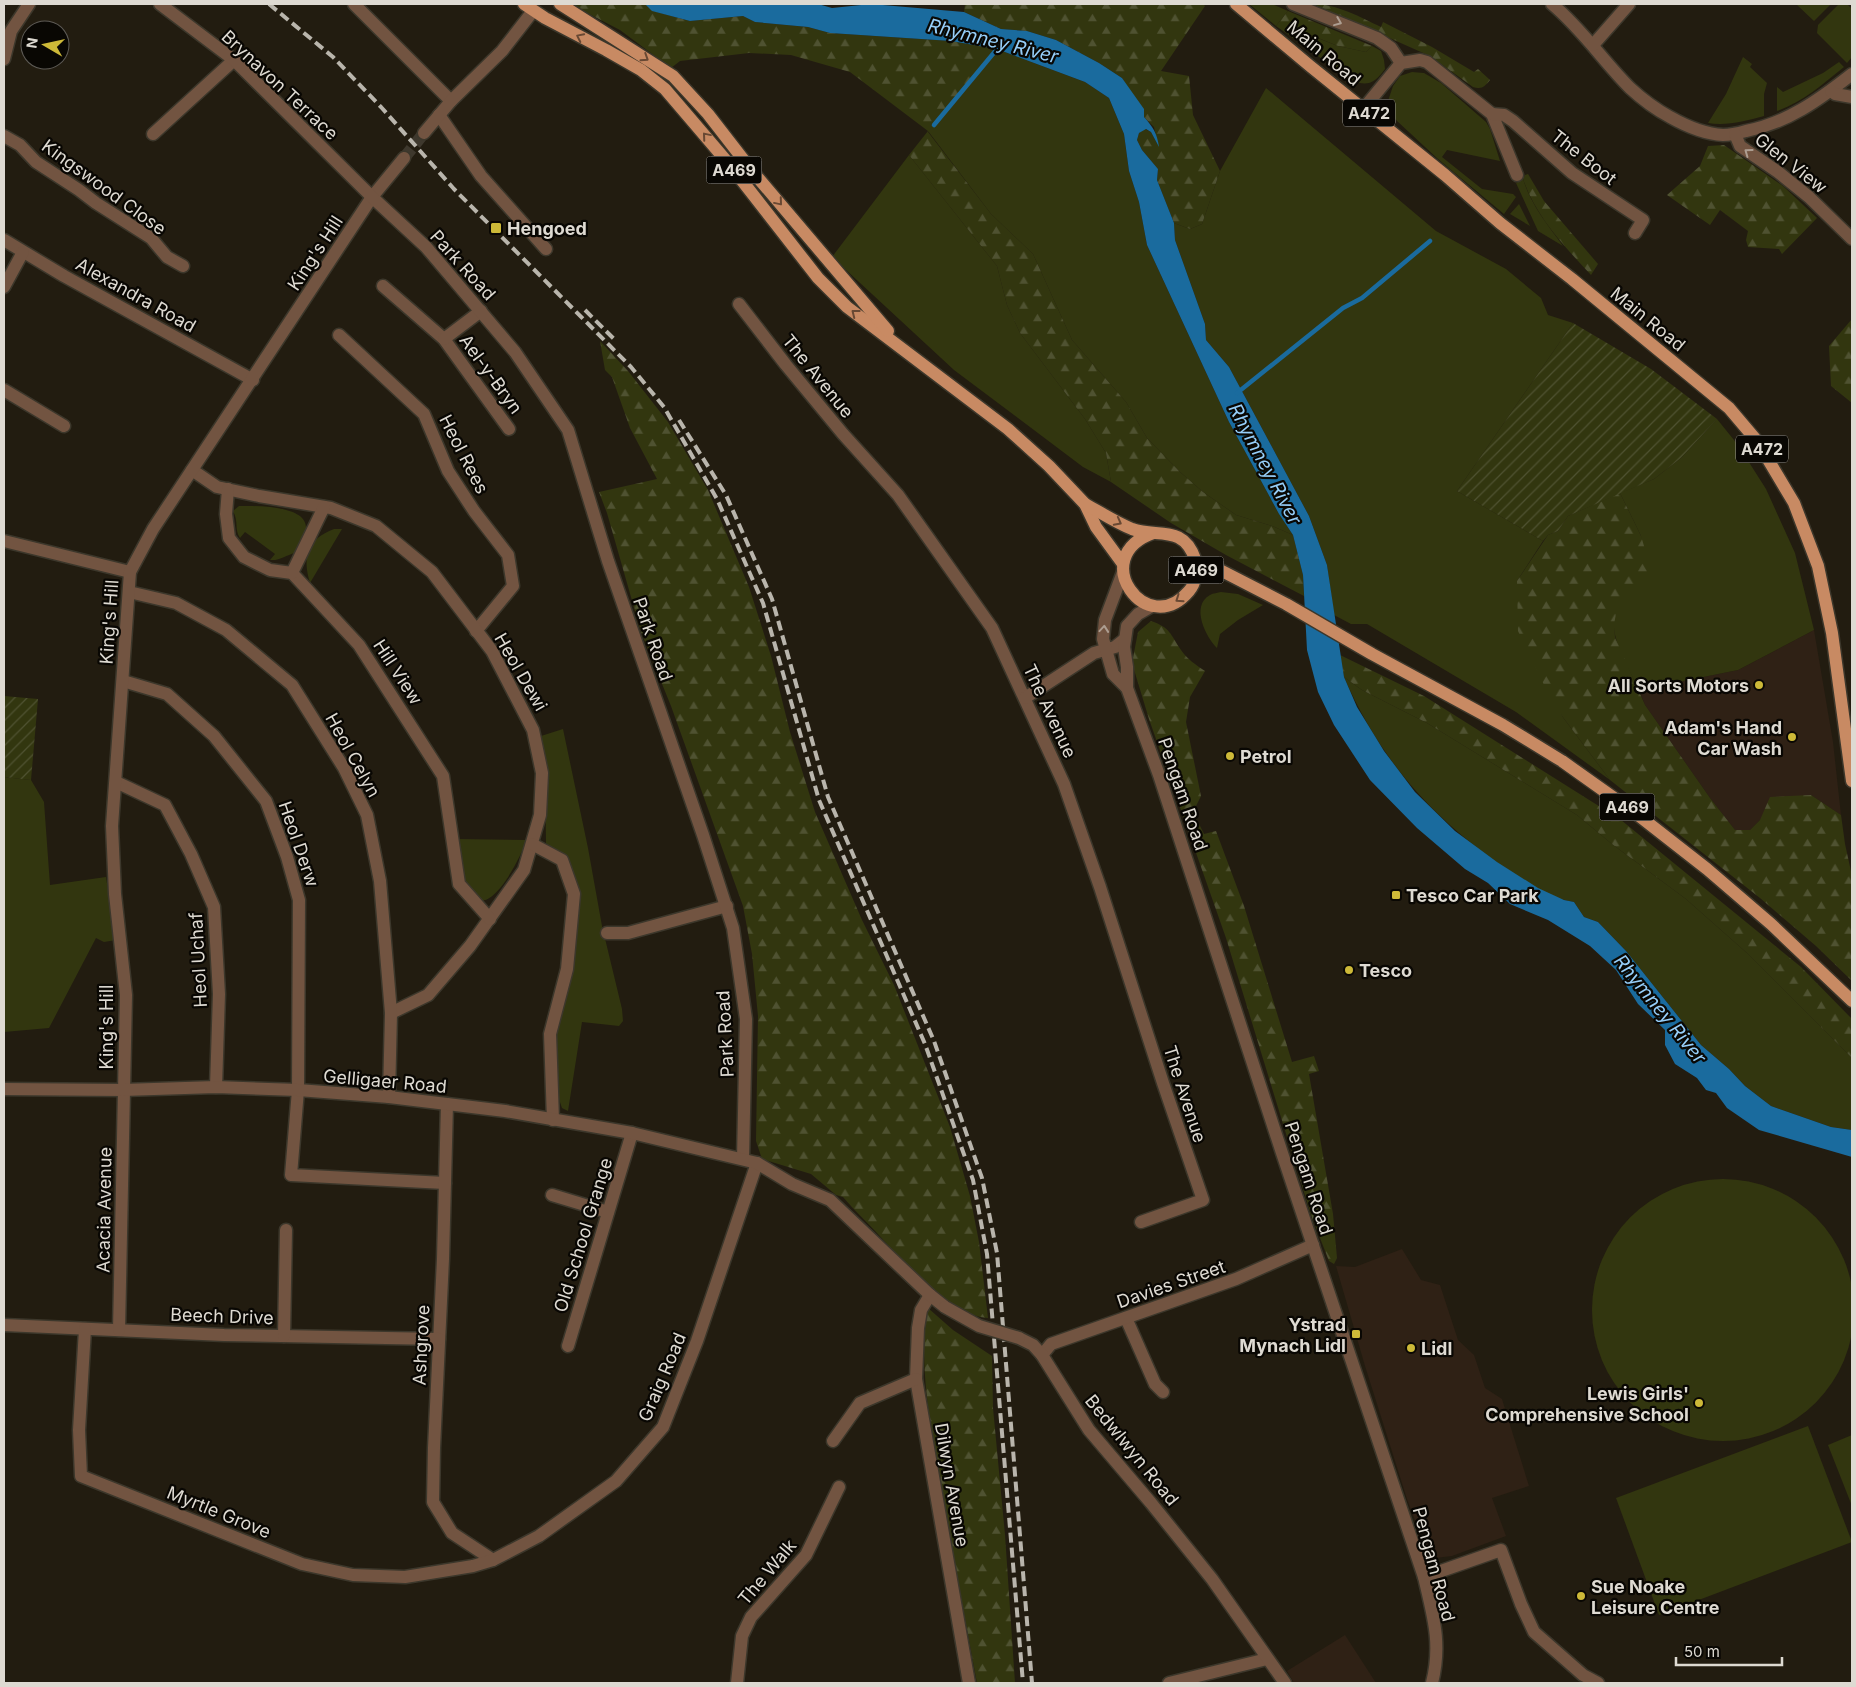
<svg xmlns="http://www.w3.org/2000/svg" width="1856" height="1687" font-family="Inter,sans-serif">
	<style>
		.commercial { fill: #2f2115 }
		.grass { fill: #32360f }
		.forest { fill: url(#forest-firs) }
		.garden { fill: url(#garden-furrows) }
		.water { fill: #1a6b9e }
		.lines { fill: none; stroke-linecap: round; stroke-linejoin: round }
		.stream { stroke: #1a6b9e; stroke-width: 4.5 }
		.minor-tunnel { stroke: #3e382d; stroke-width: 12; stroke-dasharray: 12 6; stroke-linecap: butt }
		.minor-casing { stroke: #3c372b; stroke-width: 15 }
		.tertiary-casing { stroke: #3c372b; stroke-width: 15 }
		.primary-casing { stroke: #3c372b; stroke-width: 15 }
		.minor { stroke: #725441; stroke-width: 12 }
		.tertiary { stroke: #725441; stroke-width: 12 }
		.primary { stroke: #c88a63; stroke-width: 12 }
		.rail { stroke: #b9b5ac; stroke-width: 4; stroke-dasharray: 10 5; stroke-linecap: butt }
		.tertiary-bridge-casing { stroke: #3c372b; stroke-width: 15; stroke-linecap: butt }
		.tertiary-bridge { stroke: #725441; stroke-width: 12 }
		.oneway { stroke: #ad9e91 }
		.oneway2 { stroke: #684833 }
		.poi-dot { fill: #cdb938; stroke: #090703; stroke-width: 2 }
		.labels { text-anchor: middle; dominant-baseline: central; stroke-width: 4.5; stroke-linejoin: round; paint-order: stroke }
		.shield { fill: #090703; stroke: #9e9b94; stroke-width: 1 }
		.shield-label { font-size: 16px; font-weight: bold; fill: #dedad2 }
		.street-label { font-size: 18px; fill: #dedad2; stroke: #090703 }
		.poi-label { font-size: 18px; font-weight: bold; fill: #dedad2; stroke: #090703; text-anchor: start }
		.water-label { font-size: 19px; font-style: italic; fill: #96cef9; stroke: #090703 }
	</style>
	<defs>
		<pattern id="forest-firs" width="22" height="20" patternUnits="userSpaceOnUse" patternTransform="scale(1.25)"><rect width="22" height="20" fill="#32360f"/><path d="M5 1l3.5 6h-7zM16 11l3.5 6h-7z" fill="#4f5231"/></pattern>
		<pattern id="garden-furrows" width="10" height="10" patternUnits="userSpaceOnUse" patternTransform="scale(1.25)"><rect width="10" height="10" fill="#32360f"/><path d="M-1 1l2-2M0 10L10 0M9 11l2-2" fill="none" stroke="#4f5231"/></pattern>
	</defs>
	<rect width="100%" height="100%" fill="#221c10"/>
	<!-- commercial -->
	<g class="commercial">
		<polygon points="1814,630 1833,742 1841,815 1811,795 1760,820 1750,830 1735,830 1710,798 1645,705 1639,690 1738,670"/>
		<polygon points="1402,1249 1421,1280 1440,1285 1458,1340 1474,1355 1485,1388 1502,1399 1529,1486 1492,1498 1506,1536 1452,1556 1435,1558 1428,1555 1407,1499 1365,1366 1336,1266 1355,1267"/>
		<polygon points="1345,1635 1376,1683 1294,1683 1287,1671"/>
	</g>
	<!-- grass -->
	<g class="grass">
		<polygon points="1249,4 1272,4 1288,11 1276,26"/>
		<polygon points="1796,4 1831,4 1814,21"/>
		<polygon points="1839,4 1847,4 1852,9 1852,57 1847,63 1817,33 1818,25"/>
		<path d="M1286,33H1305L1338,46L1366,52L1372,46L1381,51L1384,60L1385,69C1374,84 1367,87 1351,80Z"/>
		<polygon points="997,49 1085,82 1109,98 1124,134 1129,171 1139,202 1147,245 1229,422 1279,514 1293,535 1272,526 1236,515 1203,492 1180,472 1147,438 1126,402 1072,340 1033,254 991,214 928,131"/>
		<path d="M1743,57L1752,64L1750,67L1767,83L1764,94V116C1745,121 1727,126 1708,123L1726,94Z"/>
		<path d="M1839,62L1844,67C1823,84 1803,102 1777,111V87L1783,92L1823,73Z"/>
		<polygon points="1412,72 1424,73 1441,83 1486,122 1490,129 1500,161 1447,150 1442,157 1482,189 1513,194 1516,197 1504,214 1438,159 1397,121 1389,111 1388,101 1393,86 1400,76"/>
		<polygon points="1266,88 1436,231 1506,269 1541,298 1548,315 1573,323 1457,491 1543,541 1517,581 1562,716 1610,780 1516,712 1367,624 1351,624 1334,615 1327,565 1309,516 1229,367 1206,340 1205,324 1175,240 1174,223 1190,229 1202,224 1220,171"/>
		<polygon points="909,155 997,266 1007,305 1020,333 1085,419 1106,453 1111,482 1083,467 954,370 832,257"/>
		<path d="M1523,179C1531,205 1547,224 1563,246L1538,231L1516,183Z"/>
		<polygon points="1519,204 1530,226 1510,214"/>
		<path d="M1717,419L1738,445L1766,489L1795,553L1814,630L1738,670L1639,690C1631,672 1606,632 1616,613C1622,603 1636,590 1644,581L1641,536L1620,493L1654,479L1681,458Z"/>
		<path d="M239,506C256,506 305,505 306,527C307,536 299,546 295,553C286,555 280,561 270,560L275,554L245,532L240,538C234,529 239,522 233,511Z"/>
		<path d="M334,529H342L310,583C302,557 307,539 334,529Z"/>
		<path d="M1221,592L1238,594L1263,605L1238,620L1220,634L1217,648C1206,637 1190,606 1210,595C1213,593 1218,593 1221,592Z"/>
		<path d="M1344,677L1362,690L1427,723L1577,815L1612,844L1686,899L1747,953L1852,1058V1130L1831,1127L1771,1106L1745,1086L1729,1069L1701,1045L1626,951L1598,922L1584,917L1574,902C1552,899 1532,885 1513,873C1436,823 1381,762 1344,677Z"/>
		<polygon points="563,729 588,848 602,926 622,1009 623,1021 619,1026 582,1022 568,1111 562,1108 559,1099 555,1084 553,1053 577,894 546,843 545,774 541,736"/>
		<polygon points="4,777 31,780 44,802 50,885 106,877 116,940 104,942 96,938 49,1028 4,1032"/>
		<path d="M454,839L527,840C520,857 487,930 465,888C461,879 457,850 454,839Z"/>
		<circle cx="1723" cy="1310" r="131"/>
		<polygon points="1808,1426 1852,1542 1659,1615 1616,1498"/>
		<polygon points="1852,1435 1852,1506 1828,1445"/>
	</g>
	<!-- forest -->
	<g class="forest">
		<polygon points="570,4 645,4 653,11 690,21 743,16 755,22 808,27 830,33 951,41 997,49 928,132 991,214 1033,254 1072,340 1126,402 1147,438 1180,472 1203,492 1236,515 1272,526 1293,535 1303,575 1304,596 1226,555 1171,523 1111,482 1106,453 1085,419 1020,333 1007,305 997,266 909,155 928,131 850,72 791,55 749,53 680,61 671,68 620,30"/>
		<polygon points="965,4 1203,4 1205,6 1161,71 1189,76 1193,115 1220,171 1202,224 1190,229 1174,223 1157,180 1158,169 1142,150 1137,140 1139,133 1145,129 1151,132 1158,145 1154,127 1144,117 1122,78 1099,63 1056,40 1027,31 1001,29 964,12"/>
		<path d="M1313,4C1337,4 1360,17 1381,27L1383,22L1432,47L1474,72L1478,69L1490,80C1485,86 1482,90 1473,87L1430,56Z"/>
		<polygon points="1288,11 1372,46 1366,52 1338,46 1306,33 1286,33 1276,26"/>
		<polygon points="1724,145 1783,186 1817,218 1782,254 1779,249 1748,247 1746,240 1748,231 1720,210 1710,225 1667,195 1700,166 1708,146"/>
		<path d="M1528,174L1544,201L1598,264L1591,275C1564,246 1536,217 1523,179L1525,175Z"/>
		<polygon points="1852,319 1852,403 1831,386 1829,346"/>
		<path d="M600,341L628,371L668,422L708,490L749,587L771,656L790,732L815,812L862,920L894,985L950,1127L970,1196L979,1242L988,1318C952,1317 901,1259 877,1233C866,1221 854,1210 843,1197L836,1195L811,1174L762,1159L756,1141L758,1016L752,954L743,906L671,706L641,632L607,513L599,492L657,479L630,428L612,377L605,370Z"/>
		<polygon points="1620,493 1641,536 1647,556 1647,571 1645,581 1616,614 1614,624 1615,637 1645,705 1710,798 1735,830 1750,830 1760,820 1770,797 1811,795 1841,815 1845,844 1852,876 1852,981 1816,946 1760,898 1610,780 1562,716 1545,687 1518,631 1517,581 1548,535 1558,531 1568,516"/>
		<path d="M1151,621C1171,628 1170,634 1181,650C1187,659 1196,665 1205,671L1190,697L1186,722L1201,796L1193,812L1204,834L1216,831L1244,906L1292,1062L1314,1056L1319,1071L1309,1074L1333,1214L1337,1258L1334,1264L1329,1261L1311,1215L1226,938L1149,719L1132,663L1138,632Z"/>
		<polygon points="1340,655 1424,696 1621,820 1801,967 1852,1019 1852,1058 1747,953 1686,899 1612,844 1577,815 1427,723 1362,690 1344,677"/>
		<path d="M928,1308L953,1330L992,1356L993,1408L1005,1535L1015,1683H977C965,1619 953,1554 942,1489C932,1430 917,1368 928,1308Z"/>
	</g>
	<!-- garden -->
	<g class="garden">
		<polygon points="1573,323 1651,369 1717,419 1681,458 1654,479 1568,516 1558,531 1548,535 1543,541 1457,491"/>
		<polygon points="4,696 38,699 31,780 4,777"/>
	</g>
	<!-- water -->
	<path class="water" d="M645,4H818L832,8L871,4L964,12L1001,29L1027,31L1056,40L1099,63L1122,78L1144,109V117C1153,127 1157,133 1159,147L1151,132L1146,129L1139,133L1137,140L1142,150L1158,169L1157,180L1174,223L1175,240L1205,324L1206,340L1229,367L1309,516L1327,565L1344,677L1357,707L1384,751L1415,792L1455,831L1497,862L1538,888L1564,900L1574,902L1584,917L1598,922L1626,951L1701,1045L1729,1069L1745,1086L1771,1106L1831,1127L1852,1130V1157L1759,1130L1727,1108L1716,1093L1706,1090L1697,1078L1675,1064L1665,1045V1030L1638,1004L1616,970L1590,946L1548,920L1510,904L1488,883L1465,869L1417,828L1370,780L1334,725L1318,692L1307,650L1303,575L1293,535L1279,514L1229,422L1147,245L1139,202L1129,171L1124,134L1109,98L1085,82L997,49L951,41L830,33L808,27L755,22L743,16L690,21L652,11Z"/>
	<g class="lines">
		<!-- stream -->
		<g class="stream">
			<polyline points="934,125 997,49"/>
			<polyline points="1237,393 1343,308 1362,298 1430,241"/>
		</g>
		<!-- minor-tunnel -->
		<polyline class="minor-tunnel" points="404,158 424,133"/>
		<defs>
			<g id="minor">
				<polyline points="354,4 451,101"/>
				<polyline points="1293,4 1377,38 1391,48 1401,63"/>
				<path d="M1552,4C1582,29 1603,61 1630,88C1642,99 1655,109 1670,117C1686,126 1704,134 1723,135C1731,135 1739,133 1746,131C1787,123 1819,100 1852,74"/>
				<polyline points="1593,45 1629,4"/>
				<polyline points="4,59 11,31 29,4"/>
				<polyline points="1831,91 1835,94 1852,97"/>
				<polyline points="1364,108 1401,63 1420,60 1427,62 1492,114 1517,175"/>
				<polyline points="1492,114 1504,115 1513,121 1572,173 1643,220 1635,233"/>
				<polyline points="439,115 481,176 546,249"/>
				<polyline points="424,133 451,101 502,51 533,11"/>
				<polyline points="153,134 234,60"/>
				<polyline points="1735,134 1740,146 1778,172 1809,197 1852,239"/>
				<polyline points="4,136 20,145 36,162 79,190 96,203 151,238 167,257 183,266"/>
				<polyline points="4,240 64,276 253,380"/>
				<polyline points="383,286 444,339 509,429"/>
				<polyline points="4,287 23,252"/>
				<polyline points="739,304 786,365 843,434 898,495 992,628 1064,784 1100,887 1163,1083 1203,1200 1141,1222"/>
				<polyline points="339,335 424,414 448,471 474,511 508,555 513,586 476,631"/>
				<polyline points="444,339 481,311"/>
				<polyline points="4,390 64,426"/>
				<polyline points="192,470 217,487 259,496 331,508 376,526 432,572 492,651 533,730 542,773 540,815 524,870 470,946 428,995 391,1013"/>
				<polyline points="228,489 226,514 229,538 244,557 270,570 292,573 359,645 443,776 459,884 490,919"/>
				<polyline points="4,541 130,572"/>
				<polyline points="292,573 324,507"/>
				<polyline points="129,592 176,603 226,630 292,685 344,768 367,815 380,881 391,1013 389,1097"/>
				<polyline points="123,681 167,694 214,736 266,801 287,857 299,900 298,1090 291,1175 445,1183"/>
				<polyline points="1025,698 1094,653 1115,647 1125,639"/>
				<polyline points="116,782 165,805 191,854 214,907 219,994 216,1087"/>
				<polyline points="532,844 562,860 574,894 567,969 550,1034 553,1120"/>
				<polyline points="607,933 628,933 727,906"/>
				<polyline points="447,1104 443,1259 434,1448 433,1502 452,1533 493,1560"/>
				<polyline points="552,1195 608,1212"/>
				<polyline points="930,1295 921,1310 918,1328 916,1379 969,1683"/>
				<polyline points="1126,1318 1155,1384 1163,1392"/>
				<polyline points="4,1325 224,1335 439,1339"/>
				<polyline points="85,1329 79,1430 81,1476 302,1564 353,1575 405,1577 473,1566 493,1560 539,1536 616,1481 663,1427 697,1341 757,1163"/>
				<polyline points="119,1330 126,995 115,894 112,826 130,572 153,529 372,197 404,158"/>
				<polyline points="284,1336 286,1230"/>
				<polyline points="568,1346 632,1133"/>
				<polyline points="1042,1355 1051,1344 1236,1279 1313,1245"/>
				<polyline points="833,1441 860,1403 916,1379"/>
				<polyline points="1424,1577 1501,1550 1521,1604 1534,1632 1583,1675 1598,1683"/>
				<polyline points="737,1683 742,1636 751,1617 806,1555 839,1487"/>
				<polyline points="1169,1683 1267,1659"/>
			</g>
			<g id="tertiary">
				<polyline points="160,4 234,60 372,197 426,247 515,352 568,430 608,561 703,835 733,928 746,1019 743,1159"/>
				<polyline points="1123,572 1105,620 1103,639 1113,674 1127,688"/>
				<path d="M1152,606L1138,614L1127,626L1124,647L1127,667V688L1159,775L1282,1153L1424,1577C1433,1616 1442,1643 1432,1683"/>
				<polyline points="4,1089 123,1090 216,1087 298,1090 389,1097 505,1111 632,1133 757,1163 792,1184 830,1200 930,1295 945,1307"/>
				<polyline points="1019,1338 1033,1345 1042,1355 1089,1430 1151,1503 1212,1579 1285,1683"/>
			</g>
			<g id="primary">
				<polyline points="524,4 545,18 606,50 641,70 665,89 729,164 818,278 847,307 1008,429 1049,466 1085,504 1096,527 1123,564"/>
				<polyline points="560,4 673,76 708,114 753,172 888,331"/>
				<polyline points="1236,4 1310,66 1445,175 1500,223 1572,279 1729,408 1757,441 1794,503 1818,566 1832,633 1852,781"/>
				<path d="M1085,504C1100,512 1115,522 1132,529C1157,538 1183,524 1195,559C1198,569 1196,583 1189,591C1147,641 1086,557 1153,533"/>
				<polyline points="1196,564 1218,569 1286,604 1372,654 1503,725 1562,761 1638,815 1707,869 1771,924 1852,1001"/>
			</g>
		</defs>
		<!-- minor casing -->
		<use href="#minor" class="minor-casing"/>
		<!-- tertiary casing -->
		<use href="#tertiary" class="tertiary-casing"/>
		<!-- primary casing -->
		<use href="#primary" class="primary-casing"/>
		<!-- minor -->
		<use href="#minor" class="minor"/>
		<!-- tertiary -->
		<use href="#tertiary" class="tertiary"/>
		<!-- primary -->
		<use href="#primary" class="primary"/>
		<!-- rail -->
		<g class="rail">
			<polyline points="269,4 333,57 381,107 454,189 631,367 664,407 717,499 763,603 819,800 925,1044 973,1180 987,1254 1023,1683"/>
			<polyline points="585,310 615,340"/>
			<polyline points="679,420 726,495 772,599 828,797 934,1041 982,1178 997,1253 1032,1683"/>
		</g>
		<defs>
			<polyline id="tertiary-bridge" points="945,1307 979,1326 1019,1338"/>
		</defs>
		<!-- tertiary-bridge casing -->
		<use href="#tertiary-bridge" class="tertiary-bridge-casing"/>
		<!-- tertiary-bridge -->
		<use href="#tertiary-bridge" class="tertiary-bridge"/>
	</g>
	<!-- one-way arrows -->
	<defs><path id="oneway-chevron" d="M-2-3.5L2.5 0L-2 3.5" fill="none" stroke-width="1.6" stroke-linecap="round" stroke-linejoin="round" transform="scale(1.25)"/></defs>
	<g class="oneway">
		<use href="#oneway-chevron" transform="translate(1338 22) rotate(22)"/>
		<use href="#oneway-chevron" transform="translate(1748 152) rotate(-144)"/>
		<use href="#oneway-chevron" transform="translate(1104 629) rotate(-85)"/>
	</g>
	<g class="oneway2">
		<use href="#oneway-chevron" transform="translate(580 37) rotate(-154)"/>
		<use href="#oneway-chevron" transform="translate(645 58) rotate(33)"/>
		<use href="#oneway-chevron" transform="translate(706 136) rotate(-130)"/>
		<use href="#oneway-chevron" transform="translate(779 202) rotate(50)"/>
		<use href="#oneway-chevron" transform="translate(855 313) rotate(-142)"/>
		<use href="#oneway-chevron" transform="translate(1118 522) rotate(28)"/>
		<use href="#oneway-chevron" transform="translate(1179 599) rotate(145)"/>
	</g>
	<!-- markers -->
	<g class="poi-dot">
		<rect x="490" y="222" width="12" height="12" rx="2.5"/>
		<circle cx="1759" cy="685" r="5"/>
		<circle cx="1792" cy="737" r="5"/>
		<circle cx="1230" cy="756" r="5"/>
		<rect x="1391" y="890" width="10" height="10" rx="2.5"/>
		<circle cx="1349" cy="970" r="5"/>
		<rect x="1351" y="1329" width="10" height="10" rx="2.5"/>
		<circle cx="1411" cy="1348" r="5"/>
		<circle cx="1699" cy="1403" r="5"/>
		<circle cx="1581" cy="1596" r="5"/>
	</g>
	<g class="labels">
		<!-- shield labels -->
		<g class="shield">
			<rect x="1343" y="99.5" width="52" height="27" rx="4"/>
			<rect x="706.5" y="156.5" width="55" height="27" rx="4"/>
			<rect x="1736" y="435.5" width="52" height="27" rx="4"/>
			<rect x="1168.5" y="556.5" width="55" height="27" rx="4"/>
			<rect x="1599.5" y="793.5" width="55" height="27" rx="4"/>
		</g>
		<g class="shield-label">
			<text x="1369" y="113">A472</text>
			<text x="734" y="170">A469</text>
			<text x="1762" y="449">A472</text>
			<text x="1196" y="570">A469</text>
			<text x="1627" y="807">A469</text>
		</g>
		<!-- street labels -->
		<g class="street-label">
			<text transform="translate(1324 53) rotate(40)">Main Road</text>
			<text transform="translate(280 85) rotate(43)">Brynavon Terrace</text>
			<text transform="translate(1584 157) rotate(38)">The Boot</text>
			<text transform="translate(1791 163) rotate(38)">Glen View</text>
			<text transform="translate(104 187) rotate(36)">Kingswood Close</text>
			<text transform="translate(315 253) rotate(-57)">King's Hill</text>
			<text transform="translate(463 265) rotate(48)">Park Road</text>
			<text transform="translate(136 295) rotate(29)">Alexandra Road</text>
			<text transform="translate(1648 319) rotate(39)">Main Road</text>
			<text transform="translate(491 374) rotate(54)">Ael-y-Bryn</text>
			<text transform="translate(818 376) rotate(51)">The Avenue</text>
			<text transform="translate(464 454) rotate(63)">Heol Rees</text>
			<text transform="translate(109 622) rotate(-86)">King's Hill</text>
			<text transform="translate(653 639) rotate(71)">Park Road</text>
			<text transform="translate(398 672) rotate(57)">Hill View</text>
			<text transform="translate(521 672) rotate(60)">Heol Dewi</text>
			<text transform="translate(1050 711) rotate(65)">The Avenue</text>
			<text transform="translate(353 755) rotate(61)">Heol Celyn</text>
			<text transform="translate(1183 794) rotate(71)">Pengam Road</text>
			<text transform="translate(299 844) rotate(71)">Heol Derw</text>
			<text transform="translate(198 960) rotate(-93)">Heol Uchaf</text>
			<text transform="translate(106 1027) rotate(-90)">King's Hill</text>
			<text transform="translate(725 1034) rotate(-93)">Park Road</text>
			<text transform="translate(385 1081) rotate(5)">Gelligaer Road</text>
			<text transform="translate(1185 1094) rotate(72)">The Avenue</text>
			<text transform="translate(1309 1178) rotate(72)">Pengam Road</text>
			<text transform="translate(104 1210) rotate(-89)">Acacia Avenue</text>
			<text transform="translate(583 1235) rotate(-73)">Old School Grange</text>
			<text transform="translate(1171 1284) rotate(-19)">Davies Street</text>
			<text transform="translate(222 1316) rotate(2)">Beech Drive</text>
			<text transform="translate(421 1345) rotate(-87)">Ashgrove</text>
			<text transform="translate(662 1377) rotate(-67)">Graig Road</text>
			<text transform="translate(1132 1450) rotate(51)">Bedwlwyn Road</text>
			<text transform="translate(952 1485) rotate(80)">Dilwyn Avenue</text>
			<text transform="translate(219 1512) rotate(22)">Myrtle Grove</text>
			<text transform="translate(1434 1564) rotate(75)">Pengam Road</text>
			<text transform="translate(767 1572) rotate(-50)">The Walk</text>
		</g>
		<!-- poi labels -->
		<g class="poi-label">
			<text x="507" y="228">Hengoed</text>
			<text x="1749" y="685" text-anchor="end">All Sorts Motors</text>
			<text x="1782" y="727" text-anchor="end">Adam's Hand<tspan x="1782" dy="21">Car Wash</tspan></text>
			<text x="1240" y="756">Petrol</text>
			<text x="1406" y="895">Tesco Car Park</text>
			<text x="1359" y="970">Tesco</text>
			<text x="1346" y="1324" text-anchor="end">Ystrad<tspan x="1346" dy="21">Mynach Lidl</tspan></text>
			<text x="1421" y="1348">Lidl</text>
			<text x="1689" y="1393" text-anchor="end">Lewis Girls'<tspan x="1689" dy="21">Comprehensive School</tspan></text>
			<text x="1591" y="1586">Sue Noake<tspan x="1591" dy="21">Leisure Centre</tspan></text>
		</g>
		<!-- water labels -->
		<g class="water-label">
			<text transform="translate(993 41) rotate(14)">Rhymney River</text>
			<text transform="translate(1265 464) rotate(62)">Rhymney River</text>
			<text transform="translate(1660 1009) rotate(51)">Rhymney River</text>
		</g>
	</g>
	<!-- border -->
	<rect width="1856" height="1687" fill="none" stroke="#dedad2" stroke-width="10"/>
	<!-- north arrow -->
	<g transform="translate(45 45) rotate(279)"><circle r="24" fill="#090703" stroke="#5e5b56"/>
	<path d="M0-4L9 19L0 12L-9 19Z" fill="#cdb938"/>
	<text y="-8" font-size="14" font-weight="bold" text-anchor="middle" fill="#dedad2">N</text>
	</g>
	<!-- scale -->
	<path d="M1676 1657v8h106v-8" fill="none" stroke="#dedad2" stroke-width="2.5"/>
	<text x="1684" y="1657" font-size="15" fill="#dedad2" stroke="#090703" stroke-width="4" paint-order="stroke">50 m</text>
</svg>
